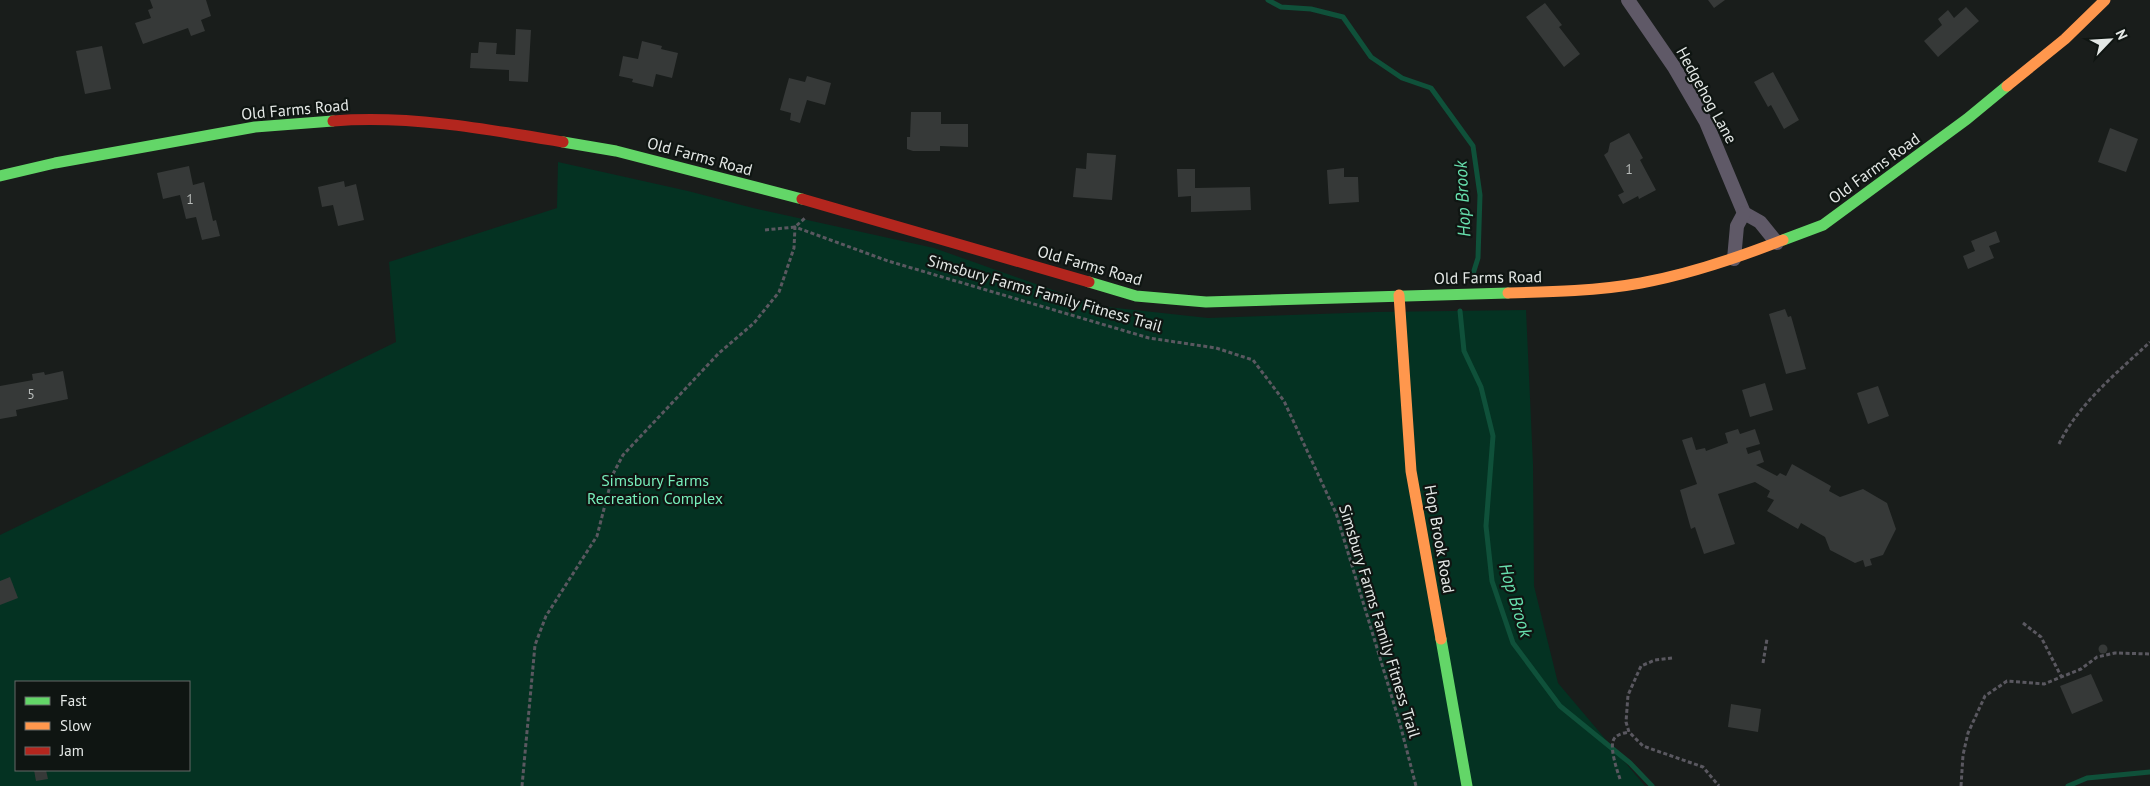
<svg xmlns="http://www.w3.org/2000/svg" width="2150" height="786" font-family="'PT Sans',sans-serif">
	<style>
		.green { fill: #043222; fill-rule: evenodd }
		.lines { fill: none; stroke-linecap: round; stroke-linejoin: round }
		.stream { stroke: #0f513a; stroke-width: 5 }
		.building { fill: #363938 }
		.path { stroke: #5a5860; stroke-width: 3; stroke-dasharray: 4 2.5; stroke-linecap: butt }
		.street { stroke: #5f5967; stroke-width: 14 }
		.fast { stroke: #63d668; stroke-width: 11 }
		.slow { stroke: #ff974d; stroke-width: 11 }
		.jam { stroke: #b3261e; stroke-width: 11 }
		.labels { text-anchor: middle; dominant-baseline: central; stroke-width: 4.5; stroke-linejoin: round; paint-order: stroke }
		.number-label { font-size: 14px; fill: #b8bcba }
		.street-label { font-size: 16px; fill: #e4e8e6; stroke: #0f1512 }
		.park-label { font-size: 16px; fill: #78efbc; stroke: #0f1512 }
		.water-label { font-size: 18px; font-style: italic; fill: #67dfad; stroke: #0f1512 }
	</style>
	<rect width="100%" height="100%" fill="#191d1b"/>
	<!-- green -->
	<path class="green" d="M558,162L688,191L753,208L934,248L1098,306L1208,318L1375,312L1526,310L1533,464L1534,586L1558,683L1645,786H0V535L396,342L389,262L557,208ZM16,682H189V770H16Z"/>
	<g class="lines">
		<!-- stream -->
		<g class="stream">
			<polyline points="1268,0 1281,7 1311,9 1343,17 1371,57 1402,78 1431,88 1473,146 1480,195 1478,258 1472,277"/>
			<polyline points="1460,311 1464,351 1481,387 1493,436 1486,526 1492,581 1513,643 1560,706 1630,763 1652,786"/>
			<polyline points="2068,786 2087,778 2150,772"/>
		</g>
	</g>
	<!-- building -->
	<g class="building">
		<polygon points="150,0 206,0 211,16 201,20 205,31 191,36 188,28 143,44 135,23 151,18 148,10 153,8"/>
		<polygon points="1708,0 1725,0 1714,8"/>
		<polygon points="1545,3 1562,25 1559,27 1580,54 1564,67 1526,17"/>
		<polygon points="1966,7 1979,21 1938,57 1924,41 1942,25 1938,19 1948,10 1954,18"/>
		<polygon points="516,29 531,30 528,82 509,81 509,70 470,68 471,53 478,53 479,42 497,43 496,54 515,55"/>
		<polygon points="642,41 662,46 661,49 678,53 672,78 656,74 653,87 632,82 633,79 619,76 623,56 638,59"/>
		<polygon points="102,46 111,89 85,94 76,51"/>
		<polygon points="1773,72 1799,120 1784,129 1771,105 1768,107 1754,82"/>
		<polygon points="807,76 831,83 825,105 807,100 800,123 790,120 791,113 780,110 789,78 805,82"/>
		<polygon points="911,112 941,112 941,124 968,124 968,147 940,146 940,151 913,151 907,149 907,137 910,137"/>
		<polygon points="2110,128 2138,139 2126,172 2098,162"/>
		<polygon points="1629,133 1643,158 1640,160 1656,190 1639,199 1638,196 1623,204 1618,195 1624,192 1604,155 1608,152 1610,143"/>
		<polygon points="1087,153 1116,155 1112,200 1073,197 1076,168 1086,169"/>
		<polygon points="189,166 193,185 204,182 213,221 216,220 220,236 202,240 196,217 186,219 180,195 163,199 157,173"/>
		<polygon points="1344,168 1344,177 1358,177 1359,202 1329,204 1327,170"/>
		<polygon points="1177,169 1195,169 1195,188 1250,187 1251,210 1191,212 1191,196 1178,197"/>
		<polygon points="344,181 345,187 356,184 364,220 338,226 333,205 322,207 318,187"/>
		<polygon points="1996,231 2000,242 1989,246 1994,258 1968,269 1963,256 1975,251 1971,241"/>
		<polygon points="1785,309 1788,317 1791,316 1806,369 1786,374 1769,314"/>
		<polygon points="63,371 68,399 16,410 17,416 0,419 0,386 33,380 32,374 44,372 45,375"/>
		<polygon points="1765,383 1773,410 1750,417 1742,390"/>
		<polygon points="1878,386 1889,416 1868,424 1857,393"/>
		<polygon points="1738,429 1740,434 1755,429 1760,444 1746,448 1748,454 1760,450 1764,462 1756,465 1777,476 1780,473 1786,476 1792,464 1831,486 1829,491 1840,497 1863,489 1887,503 1896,529 1883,555 1870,559 1872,565 1865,567 1863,560 1855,563 1830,550 1825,537 1801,523 1798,529 1767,511 1774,500 1767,497 1770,491 1755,482 1718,494 1735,544 1704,554 1695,527 1691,529 1680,490 1697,484 1682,440 1692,437 1696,450 1705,448 1706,451 1728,443 1725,433"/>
		<polygon points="10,577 18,598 0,605 0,581"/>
		<circle cx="2103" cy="649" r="4.5"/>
		<polygon points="2091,674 2103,701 2072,714 2060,686"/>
		<polygon points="1731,704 1761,709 1758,732 1728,727"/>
		<polygon points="34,770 46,770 48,779 36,781"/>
	</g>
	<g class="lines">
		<!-- path -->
		<g class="path">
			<polyline points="765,230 795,227 805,218"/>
			<path d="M2059,444C2079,403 2118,372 2150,342"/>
			<polyline points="2023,623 2041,637 2061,676"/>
			<polyline points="1672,658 1655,660 1641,666 1628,695 1626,722 1629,732 1643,746 1703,767 1719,786"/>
			<polyline points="1763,663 1767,639"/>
			<path d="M1620,779C1617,770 1609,747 1614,739C1617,734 1624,733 1629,732"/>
			<polyline points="522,786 535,645 546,616 597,536 613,474 623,455 719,353 754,323 779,292 794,248 795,227 888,261 1149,338 1216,348 1253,360 1284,401 1336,513 1400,724 1416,786"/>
			<polyline points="1961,786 1963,755 1968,733 1985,696 2007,681 2044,684 2081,669 2097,657 2115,653 2150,654"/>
		</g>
		<!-- street -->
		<g class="street">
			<polyline points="1628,0 1674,67 1706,122 1744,213 1760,222 1777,243"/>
			<polyline points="1734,259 1737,226 1744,213"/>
		</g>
		<!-- fast -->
		<g class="fast">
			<polyline points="563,142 616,151 802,199"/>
			<polyline points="0,176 55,163 255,127 333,121"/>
			<polyline points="1783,240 1823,225 1967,119 2007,86"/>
			<polyline points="1089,282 1136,296 1206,302 1508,293"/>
			<polyline points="1441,639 1467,786"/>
		</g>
		<!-- slow -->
		<g class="slow">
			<polyline points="2007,86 2065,39 2105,0"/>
			<path d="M1508,293C1552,292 1597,291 1641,283C1690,274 1737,258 1783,240"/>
			<polyline points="1399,295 1411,471 1441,639"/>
		</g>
		<!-- jam -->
		<g class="jam">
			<path d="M333,121C410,115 487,129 563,142"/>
			<polyline points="802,199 1089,282"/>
		</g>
	</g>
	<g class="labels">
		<!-- number labels -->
		<g class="number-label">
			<text x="1629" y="169">1</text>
			<text x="190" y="199">1</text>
			<text x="31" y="394">5</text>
		</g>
		<!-- street labels -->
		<g class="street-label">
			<text transform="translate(1707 95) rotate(61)">Hedgehog Lane</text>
			<text transform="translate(295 109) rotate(-5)">Old Farms Road</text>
			<text transform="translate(700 156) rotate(15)">Old Farms Road</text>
			<text transform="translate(1874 168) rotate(-36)">Old Farms Road</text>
			<text transform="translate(1090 265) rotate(16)">Old Farms Road</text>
			<text transform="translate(1488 277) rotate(-1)">Old Farms Road</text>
			<text transform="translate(1045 293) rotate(16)">Simsbury Farms Family Fitness Trail</text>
			<text transform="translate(1440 539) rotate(80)">Hop Brook Road</text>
			<text transform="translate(1380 621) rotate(73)">Simsbury Farms Family Fitness Trail</text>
		</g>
		<!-- park labels -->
		<g class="park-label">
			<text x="655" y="480">Simsbury Farms<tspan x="655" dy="18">Recreation Complex</tspan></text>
		</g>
		<!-- water labels -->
		<g class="water-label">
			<text transform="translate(1462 199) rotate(-93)">Hop Brook</text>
			<text transform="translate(1516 600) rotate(73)">Hop Brook</text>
		</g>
	</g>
	<!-- legend -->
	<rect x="15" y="681" width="175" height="90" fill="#0f1512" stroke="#646967"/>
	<rect x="25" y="697" width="25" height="8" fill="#63d668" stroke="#646967"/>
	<text x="60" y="706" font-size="15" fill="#e4e8e6">Fast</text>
	<rect x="25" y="722" width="25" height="8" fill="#ff974d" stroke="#646967"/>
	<text x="60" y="731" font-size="15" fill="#e4e8e6">Slow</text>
	<rect x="25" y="747" width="25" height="8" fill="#b3261e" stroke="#646967"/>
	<text x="60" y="756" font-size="15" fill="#e4e8e6">Jam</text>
	<!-- north arrow -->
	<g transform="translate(2110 40) rotate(65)" stroke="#0f1512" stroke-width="4" paint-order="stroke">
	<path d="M0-4L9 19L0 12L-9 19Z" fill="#e4e8e6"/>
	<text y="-8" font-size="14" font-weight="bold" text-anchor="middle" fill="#e4e8e6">N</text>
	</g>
</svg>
